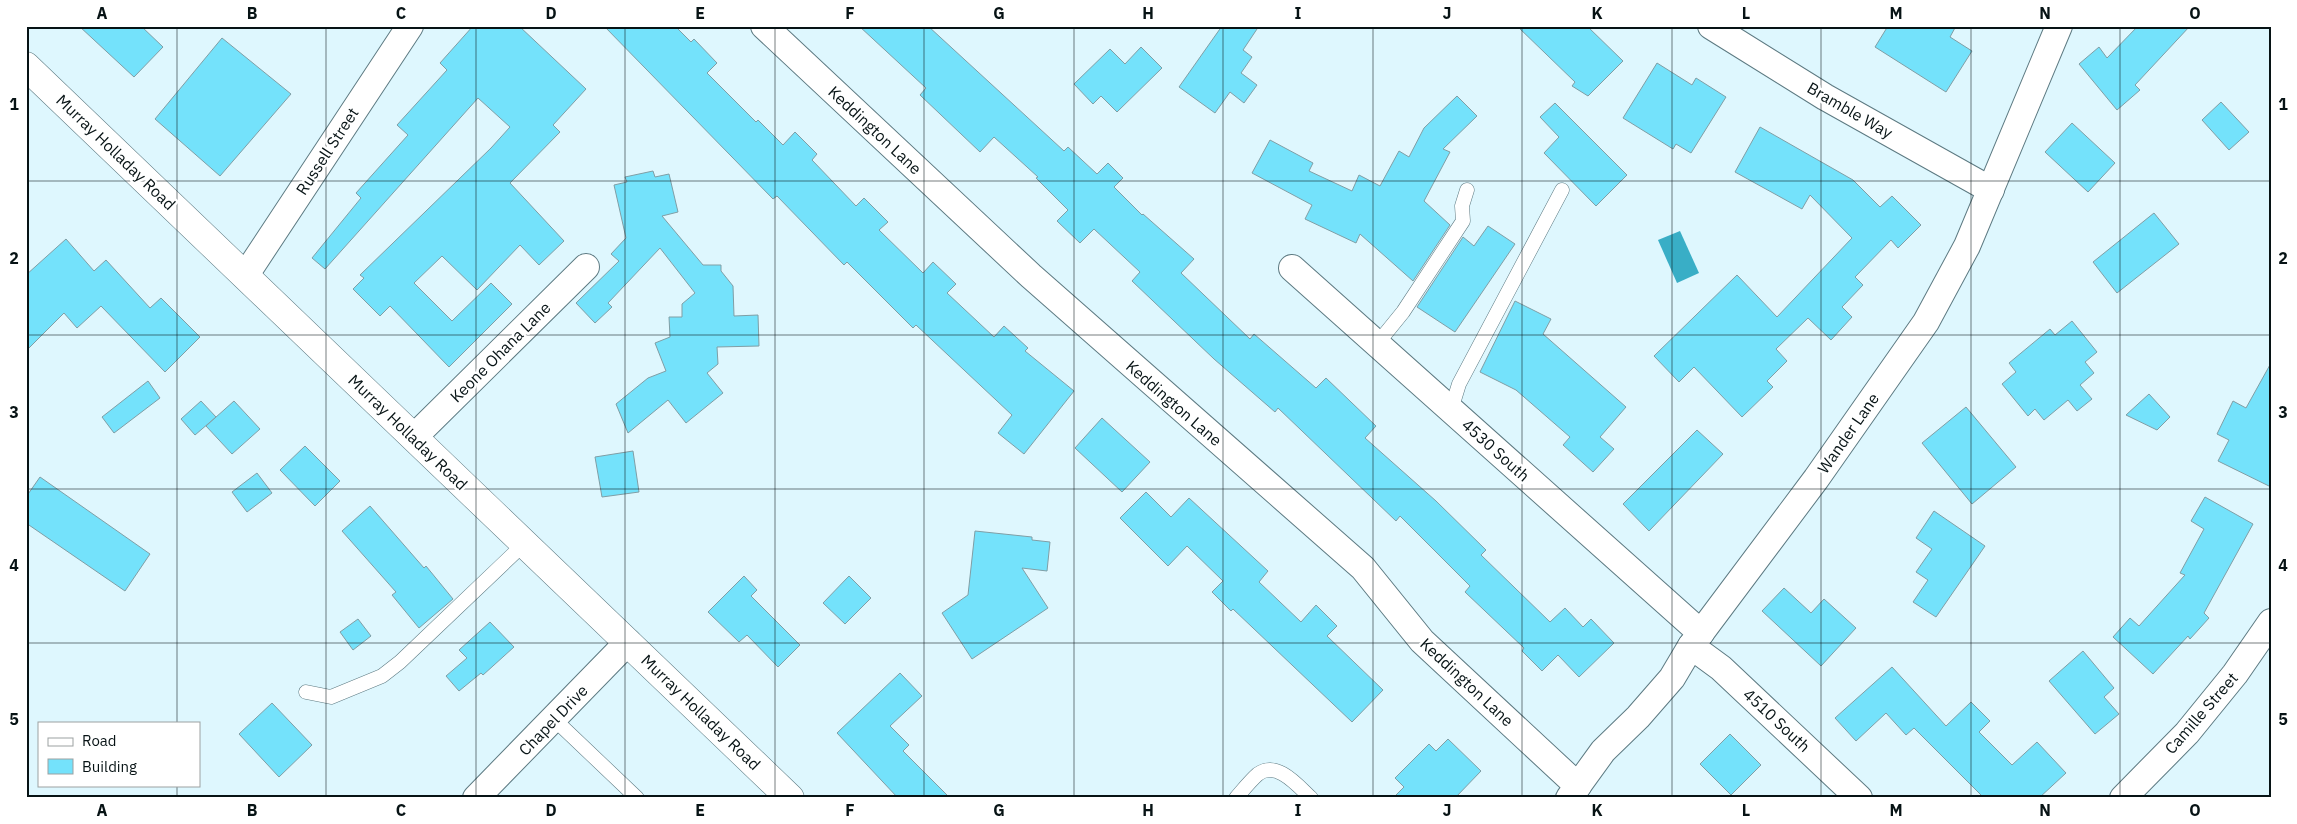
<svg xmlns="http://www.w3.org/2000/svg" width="2297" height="824" font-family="'IBM Plex Sans',sans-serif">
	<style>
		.water { fill: #39aec6 }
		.building { fill: #74e2fb; stroke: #809ea5 }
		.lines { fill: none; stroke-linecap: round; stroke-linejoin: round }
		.lane-casing { stroke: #5d7a82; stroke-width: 15 }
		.street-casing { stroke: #5d7a82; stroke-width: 28 }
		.secondary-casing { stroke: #5d7a82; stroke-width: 29 }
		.lane { stroke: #fff; stroke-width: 14 }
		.street { stroke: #fff; stroke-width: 26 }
		.secondary { stroke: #fff; stroke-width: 28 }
		.grid { fill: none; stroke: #071315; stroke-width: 1; stroke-opacity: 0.55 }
		.labels { text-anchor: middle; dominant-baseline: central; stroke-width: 5; stroke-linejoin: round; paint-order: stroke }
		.street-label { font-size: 16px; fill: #071315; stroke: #fff }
		.neatline { fill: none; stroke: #071315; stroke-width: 2 }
		.grid-label { font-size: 16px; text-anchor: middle; font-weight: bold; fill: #071315 }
	</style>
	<rect width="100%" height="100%" fill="#def7fe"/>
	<!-- water -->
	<polygon class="water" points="1680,231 1699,273 1677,283 1658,240"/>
	<!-- building -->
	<g class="building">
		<polygon points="79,26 141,26 163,47 134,77"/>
		<polygon points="473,26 519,26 586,89 553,125 560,132 510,183 564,241 539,265 520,245 477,290 442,256 414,283 452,321 491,283 512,304 449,367 390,306 380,316 353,289 364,278 360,275 491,148 510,127 478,98 325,269 312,258 361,198 356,193 408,135 397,125 447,70 440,63"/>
		<polygon points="604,26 675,26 691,42 694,39 717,63 707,73 756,122 758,120 783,145 795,132 817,154 812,160 856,206 864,198 888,222 879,230 923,273 933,262 956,284 947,293 994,337 1004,326 1028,348 1025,351 1074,391 1024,454 998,433 1012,415 916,325 913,328 847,262 844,265 777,196 773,199"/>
		<polygon points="859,26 928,26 1064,151 1068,147 1097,174 1108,163 1123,178 1114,187 1142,215 1143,214 1194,259 1181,273 1250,339 1254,334 1316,388 1326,378 1376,426 1365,438 1436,501 1486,550 1481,555 1550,622 1565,608 1583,627 1591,619 1614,643 1579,677 1558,655 1542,671 1522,651 1524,648 1465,592 1470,586 1400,516 1396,521 1278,408 1275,412 1214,359 1132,281 1140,272 1094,229 1080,243 1057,221 1068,210 1036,178 1038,177 994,137 980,152 920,95 926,88"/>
		<polygon points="1222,26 1259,26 1243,50 1252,57 1241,73 1257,85 1244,103 1230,92 1215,113 1179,87"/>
		<polygon points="1517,26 1587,26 1623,61 1588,96 1572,86 1575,82"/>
		<polygon points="1888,26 1956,26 1950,37 1972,51 1946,92 1875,47"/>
		<polygon points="2138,26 2190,26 2135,85 2140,90 2117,110 2079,64 2099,47 2107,58"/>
		<polygon points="222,38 291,94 220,176 155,119"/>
		<polygon points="1141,47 1162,68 1117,112 1101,96 1093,104 1074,84 1110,49 1125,64"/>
		<polygon points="1657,63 1692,85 1696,78 1726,97 1691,153 1676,144 1673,149 1623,118"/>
		<polygon points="1457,96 1477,116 1443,149 1450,152 1424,201 1450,225 1413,281 1360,234 1356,243 1305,219 1312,205 1252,173 1270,140 1313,163 1309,171 1352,191 1359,175 1380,186 1399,151 1409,157 1424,128"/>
		<polygon points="2221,102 2249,132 2229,150 2202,120"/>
		<polygon points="1555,103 1627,175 1596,206 1544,153 1559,137 1540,117"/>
		<polygon points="2072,123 2115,163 2088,192 2045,152"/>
		<polygon points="1760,127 1853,180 1880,207 1892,196 1921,225 1898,248 1891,240 1855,277 1863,285 1842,307 1852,317 1831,340 1808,318 1776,349 1787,361 1767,381 1773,387 1742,417 1694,367 1679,382 1654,356 1737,275 1777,317 1852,238 1810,195 1802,209 1735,172"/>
		<polygon points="653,171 655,177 669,174 678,212 662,216 703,265 721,265 721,271 733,286 734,316 758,315 759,346 717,347 718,364 707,373 723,393 686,423 668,400 628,433 616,404 648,378 666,371 655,343 670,337 669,317 682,317 682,304 695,293 660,248 608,303 612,307 595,323 576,303 619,261 611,254 626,238 614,185 627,182 625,177"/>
		<polygon points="2154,213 2179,244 2117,293 2093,262"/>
		<polygon points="1488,226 1515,244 1455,332 1417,307 1463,237 1474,246"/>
		<polygon points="66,239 94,271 106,260 150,308 161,298 200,337 165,372 101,306 77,328 64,313 26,351 26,275"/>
		<polygon points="1515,301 1551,319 1543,334 1626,407 1600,437 1614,449 1593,472 1563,445 1570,437 1516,390 1480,372"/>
		<polygon points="2072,321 2097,352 2085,362 2094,373 2080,385 2092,399 2077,411 2068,400 2044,420 2035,409 2028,416 2002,384 2016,372 2009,363 2050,329 2055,335"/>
		<polygon points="2271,363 2271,487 2218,461 2229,440 2217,434 2233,401 2246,408"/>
		<polygon points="148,381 160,398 114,433 102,417"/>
		<polygon points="2149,394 2170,417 2157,430 2126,415"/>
		<polygon points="201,401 216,417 195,435 181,419"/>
		<polygon points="234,401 260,429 232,454 206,426"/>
		<polygon points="1966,407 2016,467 1972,504 1922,443"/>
		<polygon points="1102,418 1150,462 1122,492 1075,448"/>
		<polygon points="1697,430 1723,454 1649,531 1623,504"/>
		<polygon points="305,446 340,481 315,506 280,470"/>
		<polygon points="633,451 639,492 602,497 595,457"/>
		<polygon points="257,473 272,493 247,512 232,492"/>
		<polygon points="40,477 150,554 125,591 26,523 26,497"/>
		<polygon points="1146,492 1171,517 1189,498 1268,571 1259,582 1301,622 1316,605 1337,626 1327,636 1383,690 1352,722 1233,609 1231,611 1212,592 1223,581 1187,546 1168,566 1120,518"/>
		<polygon points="2205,497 2253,524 2204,613 2209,618 2190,639 2188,636 2153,674 2113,637 2130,618 2139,626 2185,575 2180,573 2204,529 2191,521"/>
		<polygon points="370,506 424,568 426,566 453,599 419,628 392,595 396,592 342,531"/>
		<polygon points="1934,511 1985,546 1936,617 1913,602 1928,580 1916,572 1932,549 1916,538"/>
		<polygon points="975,531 1032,537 1032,540 1050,542 1047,571 1022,568 1048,608 972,659 942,613 968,595"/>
		<polygon points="744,576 757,590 751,596 800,645 778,667 747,635 739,642 708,612"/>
		<polygon points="849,576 871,598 845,624 823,603"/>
		<polygon points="1784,588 1811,613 1824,599 1856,628 1821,666 1762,611"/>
		<polygon points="358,619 371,636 353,650 340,632"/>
		<polygon points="490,622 514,647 483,675 481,673 459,691 446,676 467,658 459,650"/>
		<polygon points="2083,651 2114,688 2104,697 2119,714 2095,734 2049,681"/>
		<polygon points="1892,667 1946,726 1971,702 1990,721 1979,732 2012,765 2037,742 2066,773 2039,798 1984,798 1914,728 1906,735 1886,713 1856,741 1835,718"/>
		<polygon points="900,673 922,696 890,726 909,745 903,751 950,798 898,798 837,733"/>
		<polygon points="272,703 312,745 279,777 239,734"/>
		<polygon points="1730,734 1761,765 1731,795 1700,764"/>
		<polygon points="1448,739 1481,771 1455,798 1393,798 1404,787 1395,778 1429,744 1436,751"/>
	</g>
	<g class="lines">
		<defs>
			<g id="lane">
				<polyline points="1377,344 1403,312 1463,221 1462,206 1467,190"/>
				<polyline points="1451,410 1459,384 1562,190"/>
				<polyline points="306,692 331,697 382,676 400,662 525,543"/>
				<polyline points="554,719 637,798"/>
				<path d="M1236,798C1243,790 1250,781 1258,774C1277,760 1298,786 1311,798"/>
			</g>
			<g id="street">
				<polyline points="764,26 1031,276 1363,568 1422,641 1578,786"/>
				<polyline points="1711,26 1825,97 1991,190"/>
				<polyline points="1292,268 1701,633"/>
				<polyline points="245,276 410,26"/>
				<polyline points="414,437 586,267"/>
				<polyline points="1691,646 1721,668 1859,798"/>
				<polyline points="476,798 628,642"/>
				<polyline points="1569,798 1603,751 1638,717 1672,678 1691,646 1816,479 1926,322 1967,246 2059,26"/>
				<polyline points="2123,798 2187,733 2235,674 2271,622"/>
			</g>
			<polyline id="secondary" points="26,66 790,798"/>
		</defs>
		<!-- lane casing -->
		<use href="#lane" class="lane-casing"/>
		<!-- street casing -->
		<use href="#street" class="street-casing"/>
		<!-- secondary casing -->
		<use href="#secondary" class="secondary-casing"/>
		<!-- lane -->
		<use href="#lane" class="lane"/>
		<!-- street -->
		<use href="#street" class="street"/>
		<!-- secondary -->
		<use href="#secondary" class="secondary"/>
	</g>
	<!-- grid -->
	<path class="grid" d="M177,26V723M326,26V798M476,26V798M625,26V798M775,26V798M924,26V798M1074,26V798M1223,26V798M1373,26V798M1522,26V798M1672,26V798M1821,26V798M1971,26V798M2120,26V798M26,181H2271M26,335H2271M26,489H2271M26,643H2271M177,785V798"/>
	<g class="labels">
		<!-- street labels -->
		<g class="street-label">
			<text transform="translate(1850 110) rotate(30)">Bramble Way</text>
			<text transform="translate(875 130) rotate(43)">Keddington Lane</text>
			<text transform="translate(327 151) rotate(-57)">Russell Street</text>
			<text transform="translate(116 152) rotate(44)">Murray Holladay Road</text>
			<text transform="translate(500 352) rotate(-45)">Keone Ohana Lane</text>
			<text transform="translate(1174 403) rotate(41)">Keddington Lane</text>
			<text transform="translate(408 432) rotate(44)">Murray Holladay Road</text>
			<text transform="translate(1848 433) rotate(-55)">Wander Lane</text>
			<text transform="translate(1496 450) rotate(42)">4530 South</text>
			<text transform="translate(1467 682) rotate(43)">Keddington Lane</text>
			<text transform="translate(701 712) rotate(44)">Murray Holladay Road</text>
			<text transform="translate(2201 713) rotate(-49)">Camille Street</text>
			<text transform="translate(553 720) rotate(-46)">Chapel Drive</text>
			<text transform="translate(1777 720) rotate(43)">4510 South</text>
		</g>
	</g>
	<!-- border -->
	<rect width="2297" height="824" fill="none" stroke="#ffffff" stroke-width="55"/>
	<!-- legend -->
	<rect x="38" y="722" width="162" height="65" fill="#ffffff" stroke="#9ca1a1"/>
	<rect x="48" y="738" width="25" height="8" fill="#ffffff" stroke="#9ca1a1"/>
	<text x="82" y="746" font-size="15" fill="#071315">Road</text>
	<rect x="48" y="759" width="25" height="15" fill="#74e2fb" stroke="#9ca1a1"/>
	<text x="82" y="772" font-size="15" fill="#071315">Building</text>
	<rect x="28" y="28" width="2242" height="768" class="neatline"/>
	<g class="grid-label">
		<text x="102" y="19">A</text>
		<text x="252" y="19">B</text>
		<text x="401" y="19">C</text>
		<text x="551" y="19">D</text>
		<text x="700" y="19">E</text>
		<text x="850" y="19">F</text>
		<text x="999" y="19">G</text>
		<text x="1148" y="19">H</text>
		<text x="1298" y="19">I</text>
		<text x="1447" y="19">J</text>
		<text x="1597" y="19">K</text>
		<text x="1746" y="19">L</text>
		<text x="1896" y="19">M</text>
		<text x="2045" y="19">N</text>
		<text x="2195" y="19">O</text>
		<text x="14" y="110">1</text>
		<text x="2283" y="110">1</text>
		<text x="14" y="264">2</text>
		<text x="2283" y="264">2</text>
		<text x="14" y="418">3</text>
		<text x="2283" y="418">3</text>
		<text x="14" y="571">4</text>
		<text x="2283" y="571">4</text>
		<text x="14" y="725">5</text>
		<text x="2283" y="725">5</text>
		<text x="102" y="816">A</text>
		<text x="252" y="816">B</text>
		<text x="401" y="816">C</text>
		<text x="551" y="816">D</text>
		<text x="700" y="816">E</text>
		<text x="850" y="816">F</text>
		<text x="999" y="816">G</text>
		<text x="1148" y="816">H</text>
		<text x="1298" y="816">I</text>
		<text x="1447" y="816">J</text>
		<text x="1597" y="816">K</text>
		<text x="1746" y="816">L</text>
		<text x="1896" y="816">M</text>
		<text x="2045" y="816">N</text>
		<text x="2195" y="816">O</text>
	</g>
</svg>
